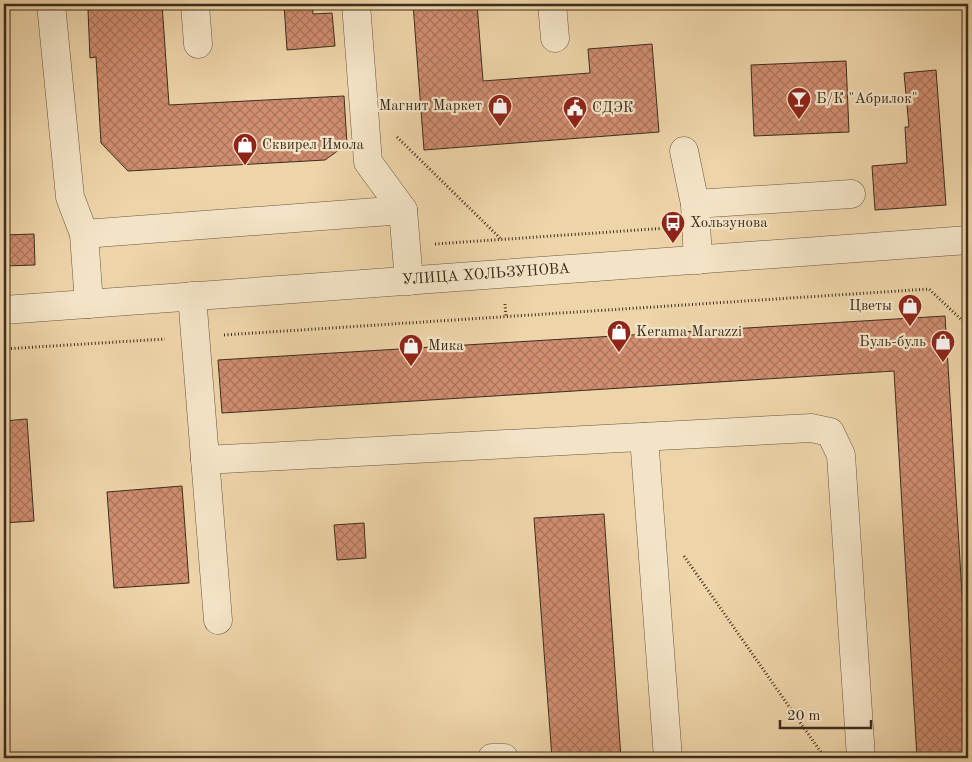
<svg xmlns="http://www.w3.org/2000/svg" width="972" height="762" font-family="'Old Standard TT',serif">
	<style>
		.building { fill: url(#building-cross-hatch); stroke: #3c2d1d }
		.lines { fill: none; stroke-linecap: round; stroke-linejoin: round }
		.minor-casing { stroke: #685740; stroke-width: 29 }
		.path { stroke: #3c2d1d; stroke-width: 3; stroke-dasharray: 1 2.5; stroke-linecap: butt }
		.minor { stroke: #f4e4c7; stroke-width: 28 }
		.labels { text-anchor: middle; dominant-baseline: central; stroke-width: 4.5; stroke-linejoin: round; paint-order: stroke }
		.poi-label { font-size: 15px; fill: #3c2d1d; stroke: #f4e4c7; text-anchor: start }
		.street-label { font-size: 15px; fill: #3c2d1d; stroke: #f4e4c7 }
	</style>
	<defs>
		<pattern id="building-cross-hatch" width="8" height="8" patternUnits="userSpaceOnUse" patternTransform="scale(1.25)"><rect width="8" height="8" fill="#d18e71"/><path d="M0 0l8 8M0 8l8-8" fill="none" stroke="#ab745c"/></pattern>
	</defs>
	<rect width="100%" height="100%" fill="#eed5a9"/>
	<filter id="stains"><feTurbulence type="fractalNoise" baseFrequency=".004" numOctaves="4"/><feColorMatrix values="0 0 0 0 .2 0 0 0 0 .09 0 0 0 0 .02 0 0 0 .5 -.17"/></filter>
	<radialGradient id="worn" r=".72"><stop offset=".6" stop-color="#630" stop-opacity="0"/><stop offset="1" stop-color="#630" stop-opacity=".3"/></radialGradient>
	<!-- building -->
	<g class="building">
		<polygon points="91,4 162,4 169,105 344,96 347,144 325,160 128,171 101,143 96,57 90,58 88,10 91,10"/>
		<polygon points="284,4 312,4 313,14 332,13 335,46 287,50"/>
		<polygon points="413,4 477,4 483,81 590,73 588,49 652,44 659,132 424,150"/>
		<polygon points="846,61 849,132 754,136 751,65"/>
		<polygon points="936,70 946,205 875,210 872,166 907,163 905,127 909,127 904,73"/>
		<polygon points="34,234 35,265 4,266 4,235"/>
		<polygon points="945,316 968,692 968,758 917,758 894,371 222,413 218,360"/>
		<polygon points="27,419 34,521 4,523 4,421"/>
		<polygon points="182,486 189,583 114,588 107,492"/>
		<polygon points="604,514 621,758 552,758 534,518"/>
		<polygon points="364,523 366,558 337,560 334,525"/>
	</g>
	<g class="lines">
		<defs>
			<g id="minor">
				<polyline points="51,4 70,197 84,234"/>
				<polyline points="195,4 198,44"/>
				<polyline points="356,4 368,162 403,210"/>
				<polyline points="552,4 555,38"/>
				<polyline points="684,151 695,204 698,260"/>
				<polyline points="695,204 851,194"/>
				<polyline points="192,296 218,620"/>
				<polyline points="89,304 84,234 403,210 409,281"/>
				<polyline points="4,310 968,240"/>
				<polyline points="644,437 668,758"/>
				<polyline points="205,460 811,428 830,432 841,455 861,758"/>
				<polyline points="492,758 504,758"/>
			</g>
		</defs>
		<!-- minor casing -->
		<use href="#minor" class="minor-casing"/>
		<!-- path -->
		<g class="path">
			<polyline points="397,137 502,240"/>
			<polyline points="435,244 668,228"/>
			<polyline points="505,304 506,316"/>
			<polyline points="224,335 929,289 968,326"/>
			<polyline points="4,349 165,339"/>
			<polyline points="684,556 825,758"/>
		</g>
		<!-- minor -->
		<use href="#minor" class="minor"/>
	</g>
	<!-- icons -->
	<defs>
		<symbol id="bar-pin" viewBox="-11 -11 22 30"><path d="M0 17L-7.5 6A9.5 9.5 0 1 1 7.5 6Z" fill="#8f2418" stroke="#f4e4c7"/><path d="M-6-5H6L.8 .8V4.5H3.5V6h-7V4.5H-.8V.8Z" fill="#fff"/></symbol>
		<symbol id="shop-pin" viewBox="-11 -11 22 30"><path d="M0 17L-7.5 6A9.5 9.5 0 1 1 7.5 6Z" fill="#8f2418" stroke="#f4e4c7"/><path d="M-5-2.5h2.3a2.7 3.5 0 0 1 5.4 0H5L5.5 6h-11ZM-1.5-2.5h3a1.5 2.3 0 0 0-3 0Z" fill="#fff"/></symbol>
		<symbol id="civic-pin" viewBox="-11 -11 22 30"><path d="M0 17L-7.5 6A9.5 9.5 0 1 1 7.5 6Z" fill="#8f2418" stroke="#f4e4c7"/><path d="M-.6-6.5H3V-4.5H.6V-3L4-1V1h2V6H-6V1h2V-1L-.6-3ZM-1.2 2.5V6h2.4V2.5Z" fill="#fff"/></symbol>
		<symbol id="bus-pin" viewBox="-11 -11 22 30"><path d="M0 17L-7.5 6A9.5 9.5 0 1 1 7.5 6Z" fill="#8f2418" stroke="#f4e4c7"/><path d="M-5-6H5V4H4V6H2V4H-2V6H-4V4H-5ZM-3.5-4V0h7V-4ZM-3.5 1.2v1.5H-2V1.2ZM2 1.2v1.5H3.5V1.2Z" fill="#fff"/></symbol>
	</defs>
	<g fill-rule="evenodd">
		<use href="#bar-pin" x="785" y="85" width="28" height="38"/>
		<use href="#shop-pin" x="486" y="92" width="28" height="38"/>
		<use href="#civic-pin" x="561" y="94" width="28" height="38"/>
		<use href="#shop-pin" x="231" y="131" width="28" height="38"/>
		<use href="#bus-pin" x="659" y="209" width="28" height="38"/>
		<use href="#shop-pin" x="896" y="292" width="28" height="38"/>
		<use href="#shop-pin" x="605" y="318" width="28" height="38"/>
		<use href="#shop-pin" x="929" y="328" width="28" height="38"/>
		<use href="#shop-pin" x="397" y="332" width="28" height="38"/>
	</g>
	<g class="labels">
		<!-- poi labels -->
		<g class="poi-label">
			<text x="816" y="99">Б/К "Абрилок"</text>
			<text x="482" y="106" text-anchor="end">Магнит Маркет</text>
			<text x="592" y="108">СДЭК</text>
			<text x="262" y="145">Сквирел Имола</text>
			<text x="690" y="223">Хользунова</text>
			<text x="892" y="306" text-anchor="end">Цветы</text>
			<text x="636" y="332">Kerama Marazzi</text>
			<text x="926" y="342" text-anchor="end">Буль-буль</text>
			<text x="428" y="346">Мика</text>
		</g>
		<!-- street labels -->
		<g class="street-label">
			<text transform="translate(486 275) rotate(-4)">УЛИЦА ХОЛЬЗУНОВА</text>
		</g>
	</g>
	<!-- margin -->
	<rect width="972" height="762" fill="none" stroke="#eed5a9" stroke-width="20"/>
	<rect x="5" y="5" width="962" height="752" fill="none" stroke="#3c2d1d" stroke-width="2.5"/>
	<rect x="10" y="10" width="952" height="742" fill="none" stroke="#3c2d1d"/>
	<!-- scale -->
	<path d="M780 720v8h91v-8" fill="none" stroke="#3c2d1d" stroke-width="2.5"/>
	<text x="787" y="720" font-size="15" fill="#3c2d1d" stroke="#f4e4c7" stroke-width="4" paint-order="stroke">20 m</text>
	<rect width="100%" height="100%" filter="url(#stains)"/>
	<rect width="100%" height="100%" fill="url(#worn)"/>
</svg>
